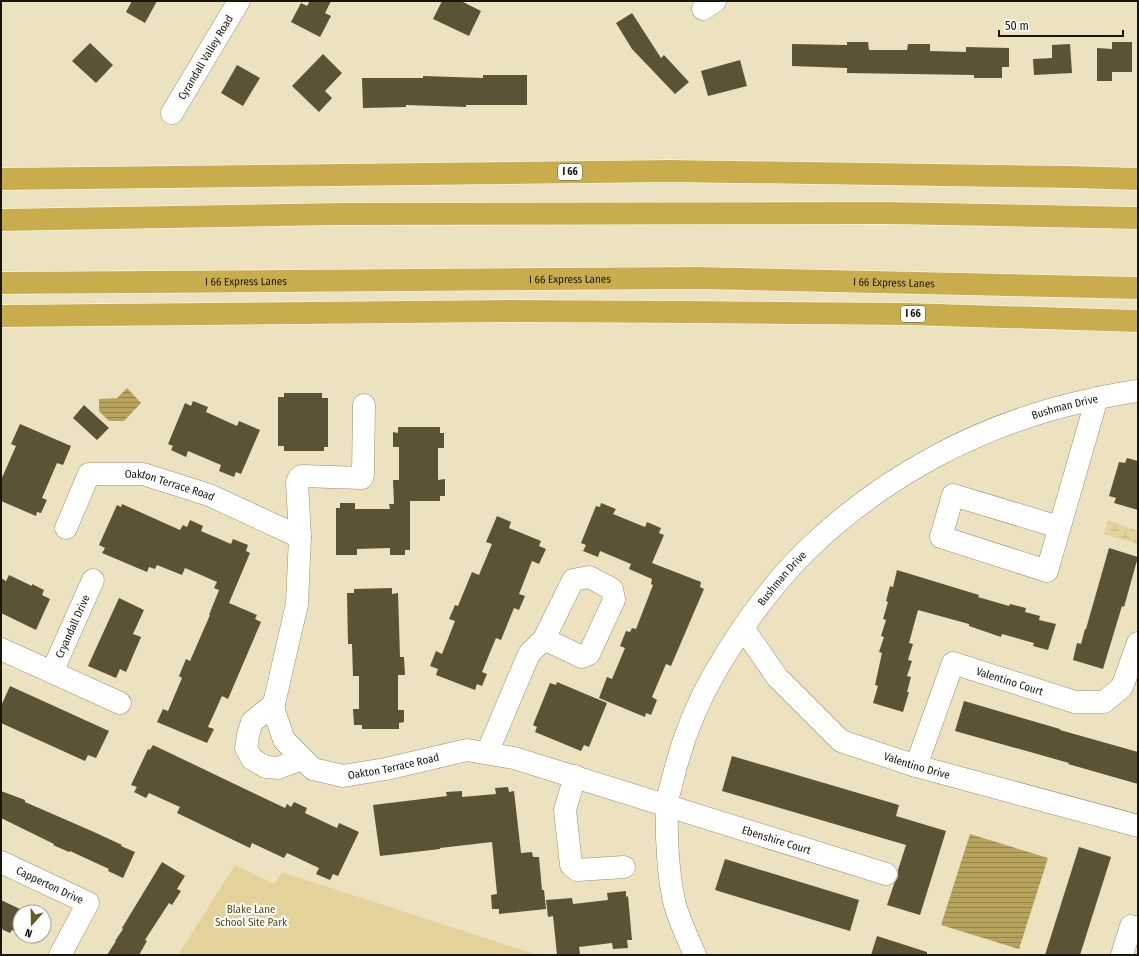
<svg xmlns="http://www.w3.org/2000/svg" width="1139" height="956" font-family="'Fira Sans Condensed',sans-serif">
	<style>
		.green { fill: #e3d39b }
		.wetland { fill: url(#wetland-marsh) }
		.water { fill: url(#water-rules) }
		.building { fill: #5b5335 }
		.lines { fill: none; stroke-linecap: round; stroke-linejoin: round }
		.minor-casing { stroke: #999070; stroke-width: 23 }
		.highway-casing { stroke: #fff; stroke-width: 23 }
		.minor { stroke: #fff; stroke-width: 22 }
		.highway { stroke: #c9ad4d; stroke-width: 22 }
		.labels { text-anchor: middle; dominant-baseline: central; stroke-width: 4; stroke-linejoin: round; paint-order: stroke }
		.shield { fill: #fff; stroke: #5e5b53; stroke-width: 1 }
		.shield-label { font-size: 10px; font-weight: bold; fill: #191509 }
		.street-label { font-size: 11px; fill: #191509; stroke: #fff }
		.park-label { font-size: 11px; fill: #56470f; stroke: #fff }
	</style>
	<defs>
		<pattern id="wetland-marsh" width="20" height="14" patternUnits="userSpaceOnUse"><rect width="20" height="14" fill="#e3d39b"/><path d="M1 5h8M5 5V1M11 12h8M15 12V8" fill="none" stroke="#c2b484"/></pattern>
		<pattern id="water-rules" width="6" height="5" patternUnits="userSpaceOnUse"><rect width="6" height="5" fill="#b8a35d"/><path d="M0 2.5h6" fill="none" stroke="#95844b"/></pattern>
	</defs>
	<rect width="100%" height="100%" fill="#ece2bf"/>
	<!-- green -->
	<polygon class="green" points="235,865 274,884 282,872 537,955 178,955"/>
	<!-- wetland -->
	<polygon class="wetland" points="1108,520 1138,531 1138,544 1104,534"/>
	<!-- water -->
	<g class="water">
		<polygon points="127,388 141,403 124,421 109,421 99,411 99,399 117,398"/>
		<polygon points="970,834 1048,858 1019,949 941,925"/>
	</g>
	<!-- building -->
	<g class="building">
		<polygon points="132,1 157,1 145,23 126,12"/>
		<polygon points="310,1 331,1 325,13 331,16 320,37 291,22 301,3 307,6"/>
		<polygon points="442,1 461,1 481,11 469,36 433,19"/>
		<polygon points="632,13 661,58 664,55 689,82 675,94 632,49 616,23"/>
		<polygon points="847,42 868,42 869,50 907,50 908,44 930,44 930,51 966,52 966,47 1009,48 1009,67 1002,67 1002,78 974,78 974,75 847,73 847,68 792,66 792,44 847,45"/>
		<polygon points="1112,42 1132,42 1132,72 1112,72 1112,81 1097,81 1097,48 1112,49"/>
		<polygon points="90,43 113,65 96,83 72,61"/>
		<polygon points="1070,44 1072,73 1034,75 1033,59 1052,58 1052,45"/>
		<polygon points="323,54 342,73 325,91 332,98 319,112 292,86"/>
		<polygon points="740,60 747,86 708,96 701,71"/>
		<polygon points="237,65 260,78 243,106 221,93"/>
		<polygon points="483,75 527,75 527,105 466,105 466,107 406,105 406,107 363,108 362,78 423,78 423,76 483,78"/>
		<polygon points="284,393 322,393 322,398 328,398 328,447 324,447 324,451 284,451 284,446 278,446 278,397 284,397"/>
		<polygon points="193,401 208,407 206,412 237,426 239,421 260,430 241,474 236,472 234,477 219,471 221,465 188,451 186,457 171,450 173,446 168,444 185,403 191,406"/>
		<polygon points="84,405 109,428 97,440 73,418"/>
		<polygon points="20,424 71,446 63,465 57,463 42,498 47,500 41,513 37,512 36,516 1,501 1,480 16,446 11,444"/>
		<polygon points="398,427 440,427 440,433 444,433 444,448 438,448 438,480 445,479 445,496 440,496 440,501 410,501 410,550 405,550 405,555 390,555 390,548 357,549 357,555 336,555 336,508 340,508 340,503 355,503 355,509 390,509 389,504 394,504 393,480 399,480 399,447 393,447 393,432 398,433"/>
		<polygon points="1127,458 1138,461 1138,510 1114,503 1116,498 1109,496 1119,462 1125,463"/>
		<polygon points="601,503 616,509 613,514 645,527 647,522 661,528 659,533 664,535 652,563 701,582 700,587 704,589 671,666 666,664 652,697 657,700 651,715 646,713 645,717 599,698 607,677 612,679 625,648 620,646 626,631 630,632 632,628 636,629 653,585 651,584 652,579 629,569 631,564 600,551 598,557 583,551 586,545 581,543 596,506 600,507"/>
		<polygon points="122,504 180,530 183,525 187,527 190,520 203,526 201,531 231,544 233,539 248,545 246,551 250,553 229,603 257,615 255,619 261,622 228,699 222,696 208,727 214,729 207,743 157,722 163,709 168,711 182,678 179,676 186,659 190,661 210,615 209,615 219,590 214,588 217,582 185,568 182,575 157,565 155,569 149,567 147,572 102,553 105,548 99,545 117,505 121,507"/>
		<polygon points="497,516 511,522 509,528 541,541 539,546 546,549 539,564 532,561 519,594 525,596 519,610 514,608 501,640 496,638 482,672 487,674 482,686 477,684 475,690 436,675 438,669 430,666 436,651 442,654 455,621 449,619 455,605 458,606 472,572 479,575 492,544 486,542"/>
		<polygon points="1109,548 1138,557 1124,607 1122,606 1103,669 1073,660 1077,643 1081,644 1085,629 1086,629"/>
		<polygon points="897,570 979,595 978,597 1009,606 1010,604 1026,608 1025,612 1040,616 1039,620 1056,624 1048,650 1033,646 1034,643 1002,634 1001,637 969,626 969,624 918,610 909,643 913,644 908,660 912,661 907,676 911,677 907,692 909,692 903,712 873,703 878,686 875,685 882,653 879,652 884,637 881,636 886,620 883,619 888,602 886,601 890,586 893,587"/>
		<polygon points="9,575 32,586 32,584 44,590 42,595 50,599 36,630 1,613 1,578 6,581"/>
		<polygon points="392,588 392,594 398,593 400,657 404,657 405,675 398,675 398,710 404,710 404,722 399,723 399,729 362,729 362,725 354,725 353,709 359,709 359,676 353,676 352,644 348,644 347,593 354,593 354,589"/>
		<polygon points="119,598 144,610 133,634 141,637 126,672 120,669 116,678 88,666"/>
		<polygon points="557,682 607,703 589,747 584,745 581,751 535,732 537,727 533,725 550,683 556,685"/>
		<polygon points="10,686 109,731 96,758 88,755 85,761 1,723 1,706"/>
		<polygon points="964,701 1060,729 1060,730 1138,752 1138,784 1068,764 1069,763 955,731"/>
		<polygon points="153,745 285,808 287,804 291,807 294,802 307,808 305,813 337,828 339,823 359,832 338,876 333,874 330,880 316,874 319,868 287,853 284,858 252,843 250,848 177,813 180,807 149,793 146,798 134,792 137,787 131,785 148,749 150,750"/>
		<polygon points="732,756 899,805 896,816 946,831 920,915 887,905 894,884 898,877 898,870 906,845 722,791"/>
		<polygon points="508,787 509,792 514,791 521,853 532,852 533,857 539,857 542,890 544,890 546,909 499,914 499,909 492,909 491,895 497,894 492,842 440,848 440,849 380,856 373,805 447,796 446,792 462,791 462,797 496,794 495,788"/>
		<polygon points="1,791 25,800 25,802 94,832 122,845 121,846 135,852 123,878 108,871 109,869 70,851 69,852 53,845 54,844 1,818"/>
		<polygon points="1079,847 1111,857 1080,955 1045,955"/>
		<polygon points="725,859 859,900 850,931 715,890"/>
		<polygon points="162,862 185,876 177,889 181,891 172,905 169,903 145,940 147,941 139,955 107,955 116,941 115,941 123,929 122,928"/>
		<polygon points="626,891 626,897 628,896 632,940 627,940 628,948 613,949 612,943 579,947 580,954 557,955 553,916 548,917 546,900 572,898 573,904 608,900 607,893"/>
		<polygon points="1,900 20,909 20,933 12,930 10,933 1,929"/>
		<polygon points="877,936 927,952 927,955 871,955"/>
	</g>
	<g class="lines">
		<defs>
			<g id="minor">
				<polyline points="703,9 715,1"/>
				<path id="s1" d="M172,113L239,1"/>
				<polyline points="1059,527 953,495 941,537 1047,571 1097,398"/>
				<path id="s2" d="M66,528L89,474H143L209,495L300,537L297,604L273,708L284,740L313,769L343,776L386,769L467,750L514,758L886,874"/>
				<polyline points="300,537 297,482 299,478 302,476 362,478 363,474 364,405"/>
				<path id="s3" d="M743,628L777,677L841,741L916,766L1138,826"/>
				<polyline points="1,649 120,703"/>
				<path id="s4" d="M52,672L93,580"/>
				<polyline points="274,704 252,722 248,735 246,748 252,759 266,767 278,768 302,759"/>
				<polyline points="487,753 529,654 544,639 573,580 589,577 612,589 614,600 589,654 582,657 544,639"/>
				<path id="s5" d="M916,766L953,663L1075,702H1104L1122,687L1138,643"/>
				<polyline points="575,776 565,810 571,865 577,870 624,867"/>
				<path id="s6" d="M1,862L88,903L60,955"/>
				<path id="s7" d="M695,955C688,939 680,922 675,905C668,878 666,834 667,806C667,797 671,787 673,778C682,741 695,707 714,674C740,629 770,586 808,549C885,475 981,424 1085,401C1103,397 1120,393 1138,391"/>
				<polyline points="1122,955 1131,926 1138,928"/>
			</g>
			<g id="highway">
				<polyline points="1,179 670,171 1072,177 1138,179"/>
				<polyline points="1,220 341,214 887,213 1138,218"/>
				<path id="s8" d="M1,283L698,278L1138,288"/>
				<polyline points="1,316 516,311 687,312 906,314 1138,321"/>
			</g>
		</defs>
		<!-- minor casing -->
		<use href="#minor" class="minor-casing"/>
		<!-- highway casing -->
		<use href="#highway" class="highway-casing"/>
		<!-- minor -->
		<use href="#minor" class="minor"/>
		<!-- highway -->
		<use href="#highway" class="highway"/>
	</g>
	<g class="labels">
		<!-- shield labels -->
		<g class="shield">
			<rect x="558" y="164" width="24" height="16" rx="3"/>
			<rect x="901" y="306" width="24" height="16" rx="3"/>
		</g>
		<g class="shield-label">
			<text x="570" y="172">I 66</text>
			<text x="913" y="314">I 66</text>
		</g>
		<!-- street labels -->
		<g class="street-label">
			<text stroke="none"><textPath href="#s1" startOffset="65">Cyrandall Valley Road</textPath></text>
			<text stroke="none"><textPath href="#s8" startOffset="569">I 66 Express Lanes</textPath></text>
			<text stroke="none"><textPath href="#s8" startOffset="245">I 66 Express Lanes</textPath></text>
			<text stroke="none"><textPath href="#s8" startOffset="893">I 66 Express Lanes</textPath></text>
			<text stroke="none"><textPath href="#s7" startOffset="748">Bushman Drive</textPath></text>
			<text stroke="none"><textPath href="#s2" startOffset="141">Oakton Terrace Road</textPath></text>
			<text stroke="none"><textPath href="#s7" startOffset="412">Bushman Drive</textPath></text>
			<text stroke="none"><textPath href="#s4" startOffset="50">Cryandall Drive</textPath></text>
			<text stroke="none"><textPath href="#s5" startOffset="169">Valentino Court</textPath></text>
			<text stroke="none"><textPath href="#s2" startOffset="613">Oakton Terrace Road</textPath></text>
			<text stroke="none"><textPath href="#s3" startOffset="230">Valentino Drive</textPath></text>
			<text stroke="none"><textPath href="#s2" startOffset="1011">Ebenshire Court</textPath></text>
			<text stroke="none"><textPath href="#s6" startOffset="54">Capperton Drive</textPath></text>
		</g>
		<!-- park labels -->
		<g class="park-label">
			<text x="251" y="909">Blake Lane<tspan x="251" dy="13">School Site Park</tspan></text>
		</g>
	</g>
	<!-- border -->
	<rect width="1139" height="956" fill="none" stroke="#191509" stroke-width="4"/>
	<!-- north arrow -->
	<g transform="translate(32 924) rotate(200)"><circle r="19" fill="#ffffff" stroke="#a3a19d"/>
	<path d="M0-3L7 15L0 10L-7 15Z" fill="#675926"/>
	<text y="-6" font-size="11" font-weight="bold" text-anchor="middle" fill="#191509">N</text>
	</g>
	<!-- scale -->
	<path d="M999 30v6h124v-6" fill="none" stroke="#191509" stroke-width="2"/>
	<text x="1005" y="30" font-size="12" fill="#191509" stroke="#ffffff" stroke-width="3" paint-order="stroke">50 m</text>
</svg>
